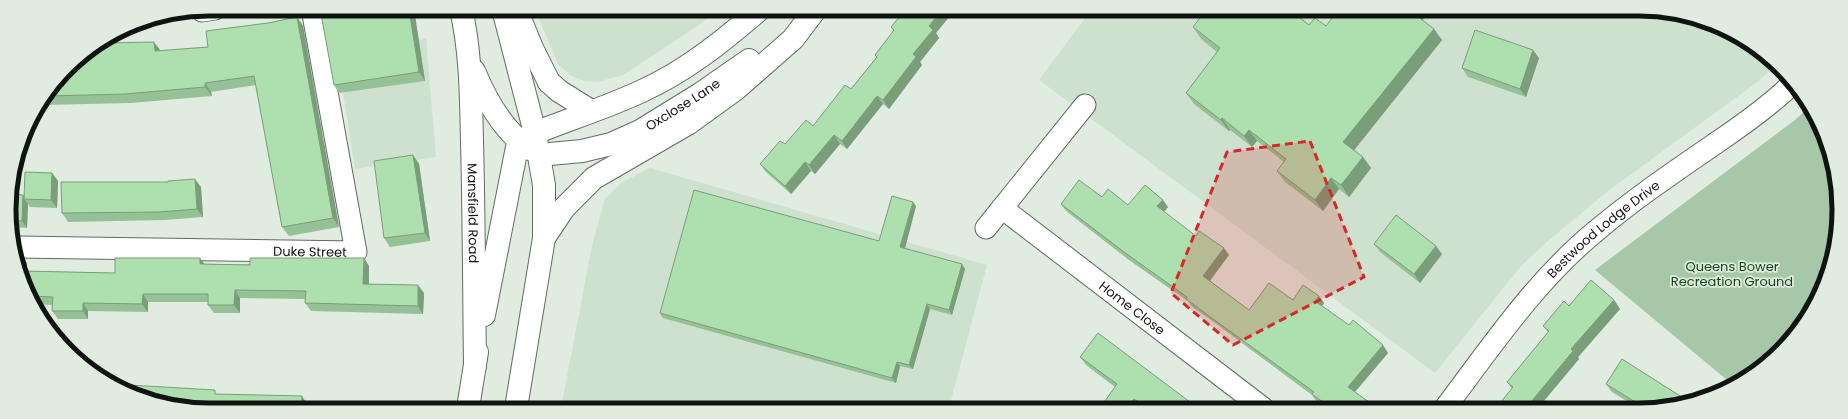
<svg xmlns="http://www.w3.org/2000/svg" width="1848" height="419" font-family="Poppins,sans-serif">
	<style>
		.built { fill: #cee1ce }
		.green { fill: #a7c8a8 }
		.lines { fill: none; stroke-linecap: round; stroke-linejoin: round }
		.minor-casing { stroke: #616d61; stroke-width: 23 }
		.secondary-casing { stroke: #616d61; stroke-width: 24 }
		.trunk-casing { stroke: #616d61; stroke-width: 24 }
		.minor { stroke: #fff; stroke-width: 21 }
		.secondary { stroke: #fff; stroke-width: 22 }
		.trunk { stroke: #fff; stroke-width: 22 }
		.wall { fill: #96c196 }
		.shaded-wall { fill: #7a9d7a }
		.building { fill: #aee0af; stroke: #7a9d7a }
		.marked { fill: #d62828; fill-opacity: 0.2; stroke: #d62828; stroke-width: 3; stroke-dasharray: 8 5; stroke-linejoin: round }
		.labels { text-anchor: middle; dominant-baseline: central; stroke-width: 3.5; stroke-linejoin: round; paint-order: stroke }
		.street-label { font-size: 13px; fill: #101410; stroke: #dfecdf }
		.park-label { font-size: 13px; fill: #114617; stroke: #dfecdf }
		.rim { fill: none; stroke: #101410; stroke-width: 5 }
	</style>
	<rect width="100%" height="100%" fill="#dfecdf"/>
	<!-- built -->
	<g class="built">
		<polygon points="535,9 719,10 699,25 623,75 597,82 584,81 570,75 558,64"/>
		<polygon points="1091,10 1665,11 1739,36 1774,67 1756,83 1608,191 1549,240 1521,266 1435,373 1039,80"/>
		<polygon points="426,38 436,157 355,169 343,93 418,41"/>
		<polygon points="650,168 987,265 949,408 561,408 593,241 605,199 621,183"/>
	</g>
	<!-- green -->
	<polygon class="green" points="1808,108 1832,158 1837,236 1818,298 1780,351 1733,385 1595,270 1795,120"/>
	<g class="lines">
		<defs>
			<g id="minor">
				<polyline points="202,11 215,9"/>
				<path id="s1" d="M1002,208L1263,408"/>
				<polyline points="986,228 1085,105"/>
				<path id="s2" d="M16,247L356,252L312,9"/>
				<path id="s3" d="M1445,408C1491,347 1536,280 1596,231C1635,198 1677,170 1719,141C1744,124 1771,105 1793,83"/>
			</g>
			<g id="secondary">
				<polyline points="549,82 559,91 591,111"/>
				<path d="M535,133C570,119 608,107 642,91C686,71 723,41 759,10"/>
				<path id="s4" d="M539,155L582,151L611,144L640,131L700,94L749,60"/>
				<polyline points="544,238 564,208 594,178 689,123 736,89 793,39 815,10"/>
			</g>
			<g id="trunk">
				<path id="s5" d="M461,9C471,53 471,97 472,142C474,216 474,291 475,366"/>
				<polyline points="503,9 535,133 544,185 544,238 516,408"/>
				<polyline points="516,9 532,48 549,82"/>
				<path d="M474,71C486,100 503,131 530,149"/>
				<polyline points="484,315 518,142 535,133"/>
				<polyline points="468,408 477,352"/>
			</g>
		</defs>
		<!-- minor casing -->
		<use href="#minor" class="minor-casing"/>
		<!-- secondary casing -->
		<use href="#secondary" class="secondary-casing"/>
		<!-- trunk casing -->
		<use href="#trunk" class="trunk-casing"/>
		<!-- minor -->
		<use href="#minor" class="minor"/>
		<!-- secondary -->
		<use href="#secondary" class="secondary"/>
		<!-- trunk -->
		<use href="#trunk" class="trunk"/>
	</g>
	<!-- wall -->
	<g class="wall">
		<polygon points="414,9 425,81 339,93 334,85"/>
		<polygon points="1427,15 1422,20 1442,40 1354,150 1363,157 1371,168 1349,197 1339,189 1323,211 1285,182 1277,171 1284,162 1257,141 1252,147 1230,130 1229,131 1194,104 1186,93 1217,52 1201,39 1193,27 1309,25 1326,26"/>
		<polygon points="297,17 303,26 339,227 289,236 282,227 256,85 211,92 212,96 131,103 42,105 77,59 161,51 208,47 268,23"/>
		<polygon points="891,27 936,33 939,38 920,62 922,65 889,109 883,104 847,149 840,144 815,174 811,171 791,194 766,172 760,164 785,144 813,126 851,89 877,57 875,55 894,31"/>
		<polygon points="1539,58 1526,97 1468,77 1462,68"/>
		<polygon points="413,155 419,164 430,241 390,247 384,238"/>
		<polygon points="52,173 58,181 57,208 30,207 28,204 27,228 13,227 9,196 24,196"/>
		<polygon points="201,187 203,217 165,220 68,222 62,213"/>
		<polygon points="1102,197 1128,205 1168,207 1164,212 1196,236 1229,255 1210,281 1249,310 1293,300 1319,296 1324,303 1322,306 1388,353 1355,392 1377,408 1326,408 1317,402 1312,395 1215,323 1191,306 1189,302 1129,260 1066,211 1061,204"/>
		<polygon points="916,206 905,248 965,269 952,315 930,309 913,369 900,366 896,383 663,318 660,313 879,241"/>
		<polygon points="1374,244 1442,254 1420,283 1380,252"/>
		<polygon points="22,256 27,263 27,271 115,273 205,264 369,266 369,284 424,293 423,314 311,311 305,303 305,299 240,298 240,313 214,313 208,305 208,302 148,302 148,312 88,311 88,319 58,319 52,311 52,305 36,304 20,274"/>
		<polygon points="1614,300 1620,309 1578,357 1579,359 1538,408 1496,408 1512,389 1507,382 1548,332 1543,326 1569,306"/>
		<polygon points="1080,357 1198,408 1142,408 1115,387 1086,365"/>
		<polygon points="1606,384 1664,408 1638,408 1612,392"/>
	</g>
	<!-- shaded-wall -->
	<g class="shaded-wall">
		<polygon points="409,9 414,9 425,81 419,72"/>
		<polygon points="942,10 955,10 936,33 939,38 920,62 922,65 889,109 883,100 913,54 929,26"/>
		<polygon points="1413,10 1424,10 1427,15 1420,23 1412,12"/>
		<polygon points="297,17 303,26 339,227 333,218"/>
		<polygon points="1434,29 1442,40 1351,154 1343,142"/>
		<polygon points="154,42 161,51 155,51"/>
		<polygon points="1533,50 1539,58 1526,97 1520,89"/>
		<polygon points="205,83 211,92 212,96 205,87"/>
		<polygon points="877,96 883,104 847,149 842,141"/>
		<polygon points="1222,118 1230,130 1229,131 1221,120"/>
		<polygon points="1249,130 1257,141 1252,147 1244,136"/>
		<polygon points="834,135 840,144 815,174 809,165"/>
		<polygon points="413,155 419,164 430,241 425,233"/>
		<polygon points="1363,157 1371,168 1349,197 1341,185"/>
		<polygon points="805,162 811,171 791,194 785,186"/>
		<polygon points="52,173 58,181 57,208 51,200"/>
		<polygon points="1331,178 1339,189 1323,211 1315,200"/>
		<polygon points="195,179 201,187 203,217 197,209"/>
		<polygon points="23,195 26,199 24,199 28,204 27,228 22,221"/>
		<polygon points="1163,200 1168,207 1162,214 1157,206"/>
		<polygon points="913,202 916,206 904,252 900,247"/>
		<polygon points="1436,246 1442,254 1420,283 1414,274"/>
		<polygon points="1224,248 1229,255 1208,283 1203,276"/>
		<polygon points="22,256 27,263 27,279 21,271"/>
		<polygon points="200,258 206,266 200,264"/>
		<polygon points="364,258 369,266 369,291 363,284"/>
		<polygon points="962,264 965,269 952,315 949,310"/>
		<polygon points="418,285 424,293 423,314 418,306"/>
		<polygon points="235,290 240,298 240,313 234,305"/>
		<polygon points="143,294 148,302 148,312 142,304"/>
		<polygon points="1319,296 1324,303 1320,309 1315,301"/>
		<polygon points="1614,300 1620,309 1578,357 1579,359 1538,408 1534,408 1531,402 1571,349"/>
		<polygon points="83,303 88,311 88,319 83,311"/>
		<polygon points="927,304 930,309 913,369 909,365"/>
		<polygon points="1383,345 1388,353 1353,394 1348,387"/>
		<polygon points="897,362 900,366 896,383 892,378"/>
		<polygon points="302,396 307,404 307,408 301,408"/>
		<polygon points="1134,399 1140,407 1139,408 1128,408"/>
	</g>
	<!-- building -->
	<g class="building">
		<polygon points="348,9 409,9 419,72 334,85 321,14"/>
		<polygon points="905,10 942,10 929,26 933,30 913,54 916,57 883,100 877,96 842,141 834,135 809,165 805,162 785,186 760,164 780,141 785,144 806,120 813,126 845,85 851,89 877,57 875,55 894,30 891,27"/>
		<polygon points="1206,10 1290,10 1309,25 1315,18 1326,26 1338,10 1413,10 1412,12 1434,29 1343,142 1363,157 1341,185 1331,178 1315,200 1277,171 1286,159 1249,130 1244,136 1222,118 1221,120 1186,93 1220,48 1193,27"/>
		<polygon points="297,17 333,218 282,227 254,76 205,83 205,87 125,94 49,96 77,59 103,43 154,42 155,51 208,47 206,31 268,23"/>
		<polygon points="1475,30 1533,50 1520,89 1462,68"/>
		<polygon points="413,155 425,233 384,238 374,161"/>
		<polygon points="25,172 52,173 51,200 24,199"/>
		<polygon points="195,179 197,209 159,212 62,213 61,182 168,182 168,181"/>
		<polygon points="1079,180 1102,197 1108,189 1128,205 1145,185 1163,200 1157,206 1196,236 1199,231 1224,248 1203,276 1249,310 1269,283 1293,300 1303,285 1319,296 1315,301 1349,325 1353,320 1383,345 1348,387 1376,407 1375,408 1331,408 1312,394 1314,392 1209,316 1186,299 1187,297 1124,252 1061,204"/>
		<polygon points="694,190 879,241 892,196 913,202 900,247 962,264 949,310 927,304 909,365 897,362 892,378 660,313"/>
		<polygon points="10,194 23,195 22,221 13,220 9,196"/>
		<polygon points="1396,215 1436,246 1414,274 1374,244"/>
		<polygon points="17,255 22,256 21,271 115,273 115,258 200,258 200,264 250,265 250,258 364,258 363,284 418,285 418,306 305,303 306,291 235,290 234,305 208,305 208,294 143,294 142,304 83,303 83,311 52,311 53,297 32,296 20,274"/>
		<polygon points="1591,280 1614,300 1571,349 1573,351 1531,402 1536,406 1534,408 1496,408 1513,387 1507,382 1549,331 1543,326 1564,301 1569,306"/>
		<polygon points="1098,333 1198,408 1147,408 1134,399 1128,408 1100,408 1117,384 1080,357"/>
		<polygon points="1622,359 1688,401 1664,408 1645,408 1606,384"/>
		<polygon points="112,384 215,390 215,394 302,396 301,408 183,408"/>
	</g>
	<!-- marked area -->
	<path class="marked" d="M1310,141L1364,277L1233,345L1171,293L1227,152Z"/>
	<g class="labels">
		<!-- street labels -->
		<g class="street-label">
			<text stroke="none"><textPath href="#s4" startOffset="155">Oxclose Lane</textPath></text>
			<text stroke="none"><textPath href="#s5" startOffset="205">Mansfield Road</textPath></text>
			<text stroke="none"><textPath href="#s3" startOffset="240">Bestwood Lodge Drive</textPath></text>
			<text stroke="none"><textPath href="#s2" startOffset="294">Duke Street</textPath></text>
			<text stroke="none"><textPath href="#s1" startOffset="164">Home Close</textPath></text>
		</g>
		<!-- park labels -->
		<g class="park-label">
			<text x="1732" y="266">Queens Bower<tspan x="1732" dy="15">Recreation Ground</tspan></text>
		</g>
	</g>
	<!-- crop -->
	<path d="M0 0H1848V419H0ZM209 16H1639A193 193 0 0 1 1832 209V210A193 193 0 0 1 1639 403H209A193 193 0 0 1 16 210V209A193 193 0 0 1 209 16Z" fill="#dfecdf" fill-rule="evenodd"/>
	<path class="rim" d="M209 16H1639A193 193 0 0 1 1832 209V210A193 193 0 0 1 1639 403H209A193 193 0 0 1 16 210V209A193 193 0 0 1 209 16Z"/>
</svg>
